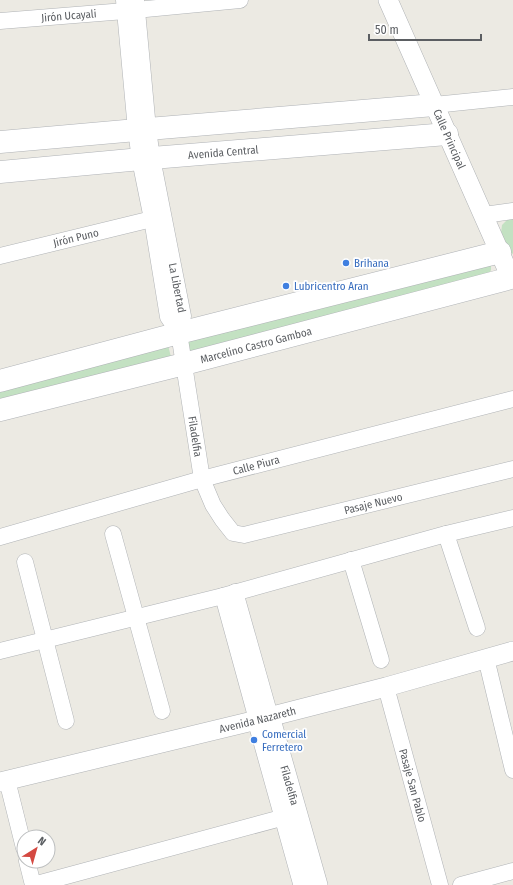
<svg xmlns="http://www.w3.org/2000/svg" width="513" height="885" font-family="'Fira Sans Condensed',sans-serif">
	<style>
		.green { fill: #c3e1c2 }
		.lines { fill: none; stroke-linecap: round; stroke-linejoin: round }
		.minor-casing { stroke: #b0b3b6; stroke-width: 17 }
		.tertiary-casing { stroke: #b0b3b6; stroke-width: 20 }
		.secondary-casing { stroke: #afb2b6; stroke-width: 23 }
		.minor { stroke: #fff; stroke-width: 16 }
		.tertiary { stroke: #fff; stroke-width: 19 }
		.secondary { stroke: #fff; stroke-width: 22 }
		.shop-dot { fill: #3f7fe0; stroke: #fff; stroke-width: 1.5 }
		.labels { text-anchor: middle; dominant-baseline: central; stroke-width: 3.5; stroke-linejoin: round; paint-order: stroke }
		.street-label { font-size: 11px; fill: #5b5e62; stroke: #fff }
		.shop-label { font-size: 11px; fill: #366cbe; stroke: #fff; text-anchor: start }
	</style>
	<rect width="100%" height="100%" fill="#eceae3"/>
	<!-- green -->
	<g class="green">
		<polygon points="513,214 513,254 508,251 500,241 502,225"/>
		<polygon points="491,263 491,270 488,276 187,355 187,338"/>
		<polygon points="168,345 171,357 0,406 0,386"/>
	</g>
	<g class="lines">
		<defs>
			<g id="minor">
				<polyline points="124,0 136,130 140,160 152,219 168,317 179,333"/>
				<path id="s1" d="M136,0L148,129L152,158L183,316L179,333L202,479L213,505L222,519L233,533L244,535L513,469"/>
				<path id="s2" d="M0,21L125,11L240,0"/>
				<polyline points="434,105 513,97"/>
				<polyline points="484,215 513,211"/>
				<path id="s3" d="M0,256L152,219"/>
				<polyline points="113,534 162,711"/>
				<polyline points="446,534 477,628"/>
				<path id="s4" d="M0,537L202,479L513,399"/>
				<polyline points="351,560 381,660"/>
				<polyline points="25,562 66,721"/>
				<polyline points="235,592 270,716"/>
				<polyline points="223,596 257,720"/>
				<polyline points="0,651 223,596 446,534 513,518"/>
				<polyline points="486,658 513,770"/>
				<path id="s5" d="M386,687L440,885"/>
				<polyline points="7,780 24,848"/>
				<polyline points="27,861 33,885"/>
				<polyline points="33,885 296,814"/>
				<polyline points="461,885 513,871"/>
			</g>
			<g id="tertiary">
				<path id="s6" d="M388,0L511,278H513"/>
				<path id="s7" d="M270,716L318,885"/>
				<polyline points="257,720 303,885"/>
				<path id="s8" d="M0,782L257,720L386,687L513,651"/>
			</g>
			<g id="secondary">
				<polyline points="0,142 148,129 434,105"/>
				<path id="s9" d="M0,172L152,158L447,134"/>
				<polyline points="0,381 179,333 500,252"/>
				<path id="s10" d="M0,410L184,364L511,278"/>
			</g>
		</defs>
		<!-- minor casing -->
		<use href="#minor" class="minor-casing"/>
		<!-- tertiary casing -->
		<use href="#tertiary" class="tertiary-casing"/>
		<!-- secondary casing -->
		<use href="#secondary" class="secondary-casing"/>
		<!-- minor -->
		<use href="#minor" class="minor"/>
		<!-- tertiary -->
		<use href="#tertiary" class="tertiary"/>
		<!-- secondary -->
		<use href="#secondary" class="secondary"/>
	</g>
	<!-- markers -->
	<g class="shop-dot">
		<circle cx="346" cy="263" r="4"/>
		<circle cx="286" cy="286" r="4"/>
		<circle cx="254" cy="740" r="4"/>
	</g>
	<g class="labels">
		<!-- street labels -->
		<g class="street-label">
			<text stroke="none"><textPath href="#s2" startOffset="69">Jirón Ucayali</textPath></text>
			<text stroke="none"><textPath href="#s6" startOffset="152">Calle Principal</textPath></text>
			<text stroke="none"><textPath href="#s9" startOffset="224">Avenida Central</textPath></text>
			<text stroke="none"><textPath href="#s3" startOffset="78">Jirón Puno</textPath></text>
			<text stroke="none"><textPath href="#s1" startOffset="291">La Libertad</textPath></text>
			<text stroke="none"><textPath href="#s10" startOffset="264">Marcelino Castro Gamboa</textPath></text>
			<text stroke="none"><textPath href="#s1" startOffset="442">Filadelfia</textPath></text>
			<text stroke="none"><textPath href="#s4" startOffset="266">Calle Piura</textPath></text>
			<text stroke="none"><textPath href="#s1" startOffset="692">Pasaje Nuevo</textPath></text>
			<text stroke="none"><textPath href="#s8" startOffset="265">Avenida Nazareth</textPath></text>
			<text stroke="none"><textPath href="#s7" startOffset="72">Filadelfia</textPath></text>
			<text stroke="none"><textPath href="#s5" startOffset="102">Pasaje San Pablo</textPath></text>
		</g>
		<!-- shop labels -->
		<g class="shop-label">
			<text x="354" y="263">Brihana</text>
			<text x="294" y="286">Lubricentro Aran</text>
			<text x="262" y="734">Comercial<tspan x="262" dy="13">Ferretero</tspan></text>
		</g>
	</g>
	<!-- north arrow -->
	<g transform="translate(36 849) rotate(37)"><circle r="19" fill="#ffffff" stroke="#bdbfc0"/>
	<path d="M0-3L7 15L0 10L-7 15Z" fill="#d44941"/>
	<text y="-6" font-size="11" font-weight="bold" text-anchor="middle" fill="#5b5e62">N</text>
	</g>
	<!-- scale -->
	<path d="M369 34v6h112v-6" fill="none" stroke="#5b5e62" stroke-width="2"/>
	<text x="375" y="34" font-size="12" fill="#5b5e62" stroke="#ffffff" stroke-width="3" paint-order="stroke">50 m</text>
</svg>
